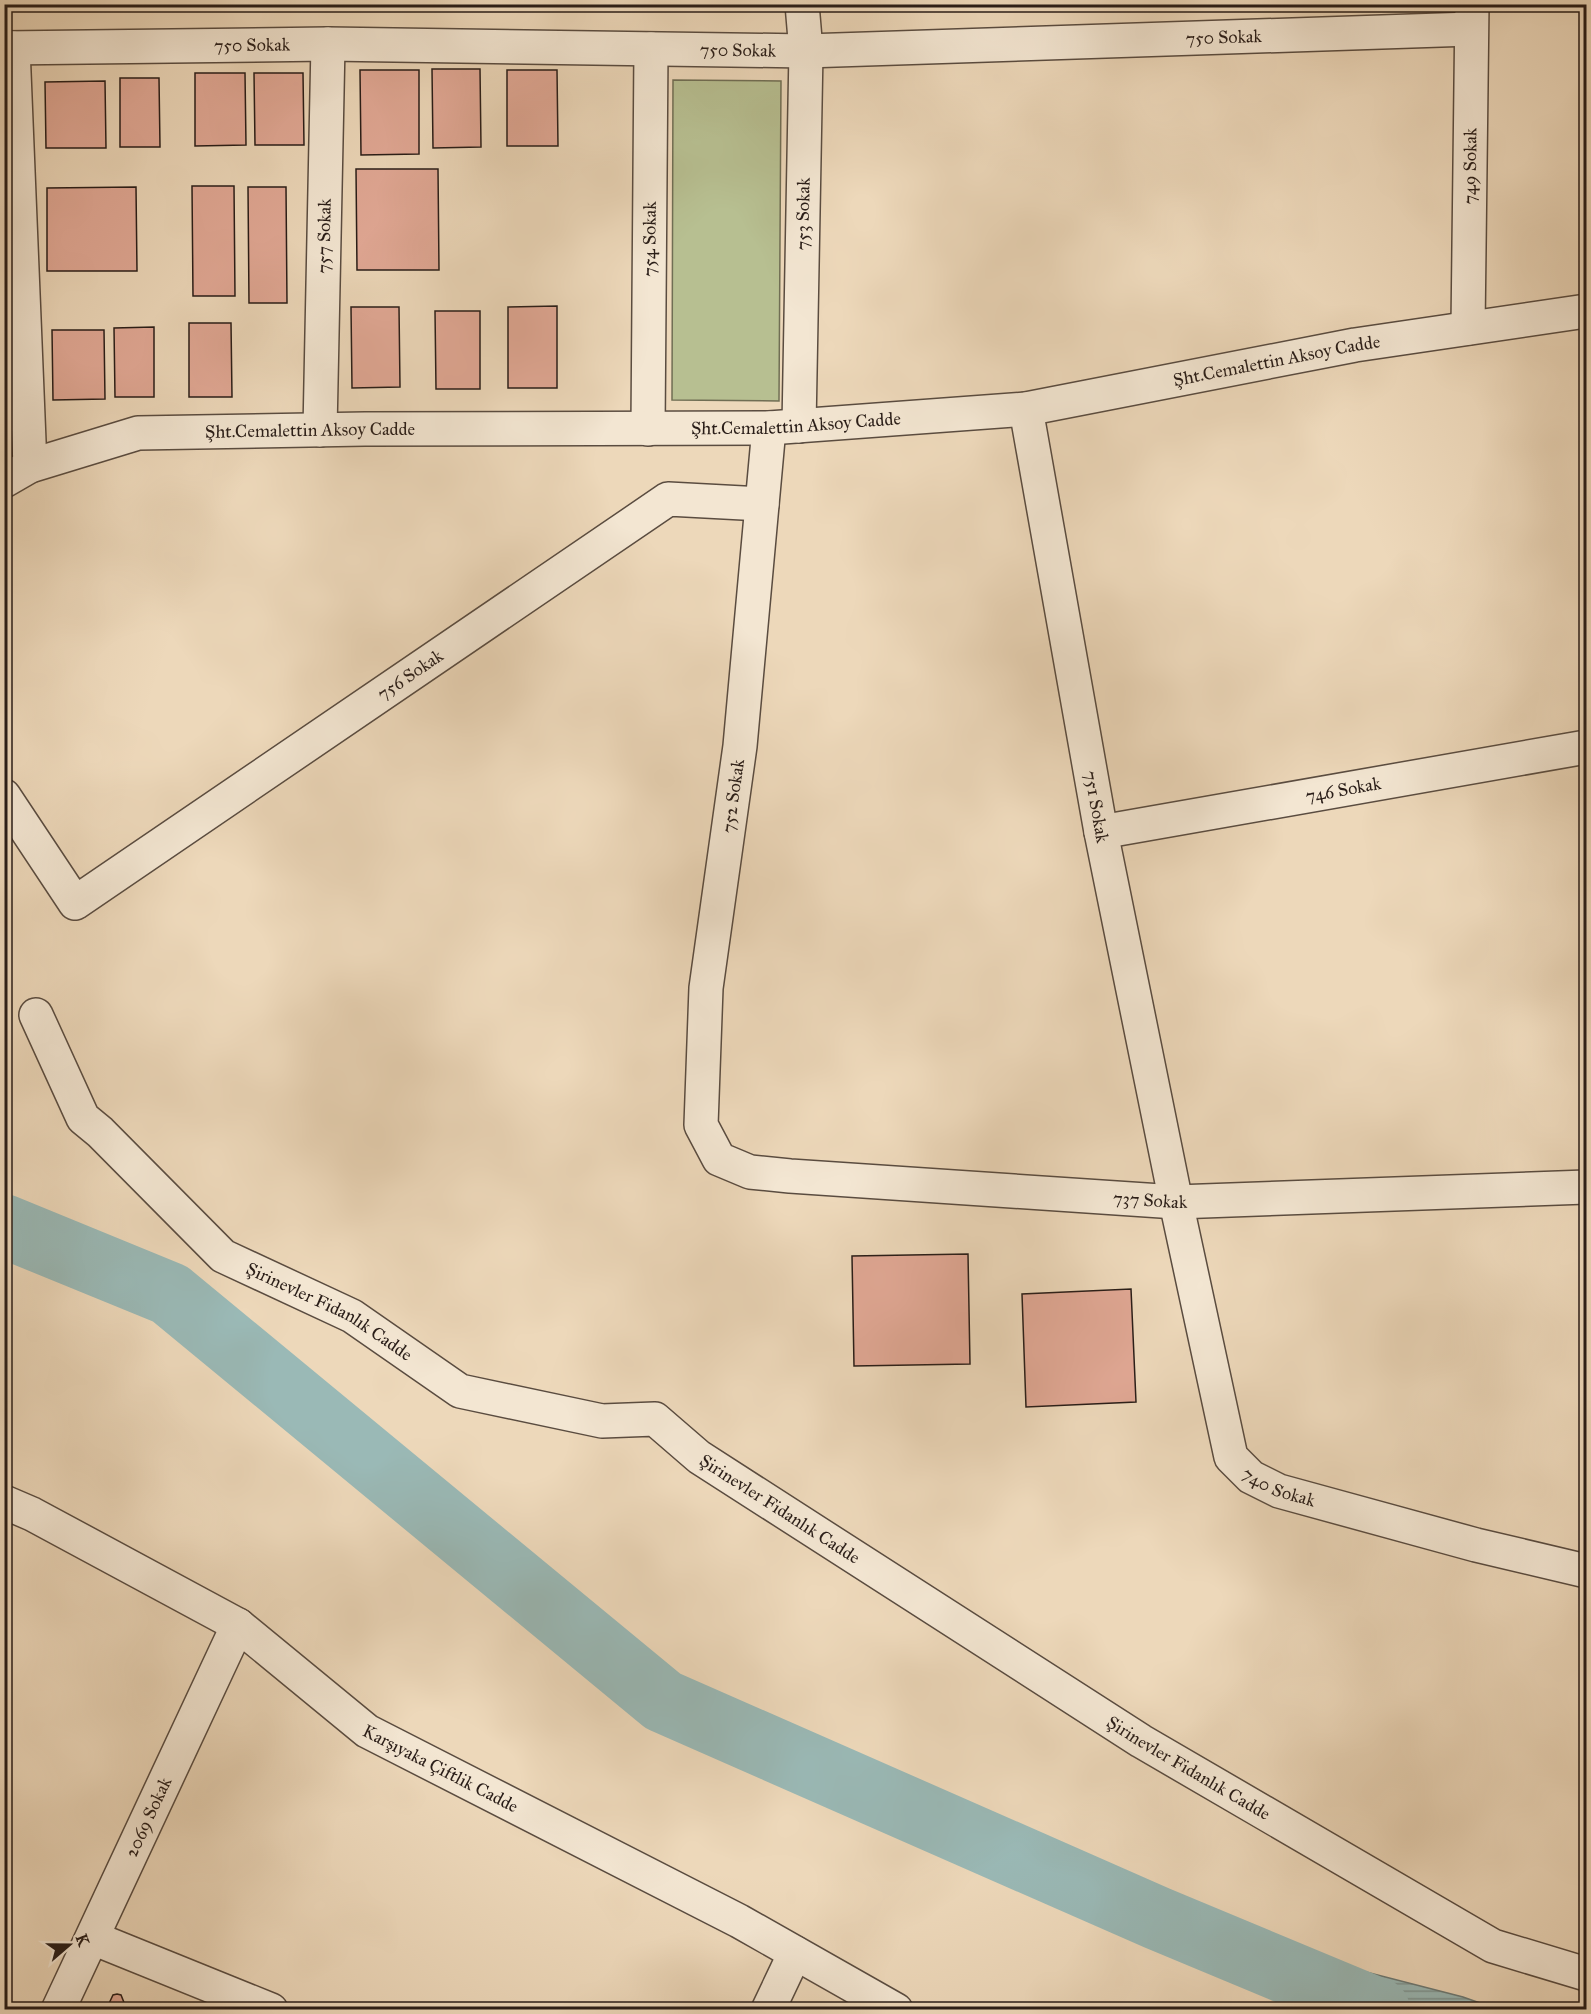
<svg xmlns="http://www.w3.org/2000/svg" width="1591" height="2014" font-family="'IM FELL Great Primer',serif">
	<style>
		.park { fill: #b7bf91; stroke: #706e54; stroke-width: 1.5 }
		.water { fill: url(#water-rules); stroke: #6d7b77; stroke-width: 1.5 }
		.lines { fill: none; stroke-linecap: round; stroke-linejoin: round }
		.river { stroke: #9ab9b6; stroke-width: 64 }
		.building { fill: #e1a895; stroke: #291d18; stroke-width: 1.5 }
		.minor-casing { stroke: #5a4c40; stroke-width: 36 }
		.minor { stroke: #f3e6d2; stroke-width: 33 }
		.labels { text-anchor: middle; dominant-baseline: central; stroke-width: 4.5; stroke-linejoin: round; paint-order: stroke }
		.street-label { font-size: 18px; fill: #291d18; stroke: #f3e6d2 }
	</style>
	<defs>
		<pattern id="water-rules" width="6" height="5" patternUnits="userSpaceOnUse" patternTransform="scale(1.5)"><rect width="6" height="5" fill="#9ab9b6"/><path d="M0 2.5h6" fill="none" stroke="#7e9693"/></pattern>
	</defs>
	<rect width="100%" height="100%" fill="#edd8ba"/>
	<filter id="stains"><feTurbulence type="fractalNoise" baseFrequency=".00333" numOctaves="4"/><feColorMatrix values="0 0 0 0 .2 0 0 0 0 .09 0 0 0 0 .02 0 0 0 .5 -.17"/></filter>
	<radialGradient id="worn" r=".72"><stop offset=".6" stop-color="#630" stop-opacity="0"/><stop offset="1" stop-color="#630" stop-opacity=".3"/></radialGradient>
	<!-- park -->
	<polygon class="park" points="673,80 781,81 779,401 672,400"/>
	<!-- water -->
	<polygon class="water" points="1157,1918 1463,1997 1497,2009 1330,2009"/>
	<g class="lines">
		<!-- river -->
		<polyline class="river" points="4,1226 170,1294 663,1701 1157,1918 1378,2010"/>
	</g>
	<!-- building -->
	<g class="building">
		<rect x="370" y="4" width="52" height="4"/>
		<rect x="433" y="4" width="42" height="4"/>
		<polygon points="500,4 616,4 616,8 500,9"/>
		<polygon points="631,4 748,4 748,9 631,10"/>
		<polygon points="432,69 480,69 481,147 433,148"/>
		<polygon points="360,70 419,70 419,154 361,155"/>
		<polygon points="507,70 557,70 558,146 507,146"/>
		<polygon points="195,73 245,73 246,145 195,146"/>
		<polygon points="254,73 303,73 304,145 255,145"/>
		<polygon points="120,78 159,78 160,147 120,147"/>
		<polygon points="105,81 106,148 46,148 45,82"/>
		<polygon points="356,169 438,169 439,270 357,270"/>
		<polygon points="192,186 234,186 235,296 193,296"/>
		<polygon points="136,187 137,271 47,271 47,188"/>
		<polygon points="248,187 286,187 287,303 249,303"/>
		<polygon points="557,306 557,388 508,388 508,307"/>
		<polygon points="351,307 399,307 400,387 352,388"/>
		<polygon points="435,311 480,311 480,389 436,389"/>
		<polygon points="189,323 231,323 232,397 189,397"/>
		<polygon points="154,327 154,397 115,397 114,328"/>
		<polygon points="52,330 104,330 105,399 53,400"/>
		<polygon points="968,1254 970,1364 854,1366 852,1256"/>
		<polygon points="1131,1289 1136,1402 1026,1407 1022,1294"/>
		<polygon points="117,1994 121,1995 127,2010 106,2010 113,1995"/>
	</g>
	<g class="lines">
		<defs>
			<g id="minor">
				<path id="s1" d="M4,48L328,44L806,51L1471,29"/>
				<polyline points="13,48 30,466"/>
				<path id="s2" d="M1468,328L1472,4"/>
				<path id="s3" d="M1026,409L1101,832L1176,1202L1231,1457L1251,1477L1279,1491L1476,1545L1586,1571"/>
				<path id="s4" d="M799,426L806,51L802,4"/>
				<path id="s5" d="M769,428L740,746L706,988L701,1125L719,1159L750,1172L790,1176L1176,1202L1586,1187"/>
				<path id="s6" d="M648,429L651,49"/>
				<path id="s7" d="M320,430L328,44"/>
				<path id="s8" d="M4,481L30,466L138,433L365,429L769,428L1026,409L1355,345L1586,311"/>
				<path id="s9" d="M4,796L75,903L668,499L762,504"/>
				<path id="s10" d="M1101,832L1586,747"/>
				<path id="s11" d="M36,1015L83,1118L100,1132L223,1256L352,1316L460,1391L602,1421L655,1419L699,1457L1141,1741L1493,1946L1586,1974"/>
				<path id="s12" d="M4,1502L32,1514L238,1625L367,1731L739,1921L896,2010"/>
				<polyline points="93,1938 271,2010"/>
				<path id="s13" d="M58,2010L238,1625"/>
				<polyline points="768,2010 795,1953"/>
			</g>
		</defs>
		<!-- minor casing -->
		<use href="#minor" class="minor-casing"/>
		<!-- minor -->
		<use href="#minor" class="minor"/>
	</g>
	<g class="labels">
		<!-- street labels -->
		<g class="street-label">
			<text stroke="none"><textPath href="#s1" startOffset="1220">750 Sokak</textPath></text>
			<text stroke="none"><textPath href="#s1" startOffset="248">750 Sokak</textPath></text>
			<text stroke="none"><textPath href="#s1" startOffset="734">750 Sokak</textPath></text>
			<text stroke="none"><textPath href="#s2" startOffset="162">749 Sokak</textPath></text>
			<text stroke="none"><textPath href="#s4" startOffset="212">753 Sokak</textPath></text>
			<text stroke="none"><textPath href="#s7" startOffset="194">757 Sokak</textPath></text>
			<text stroke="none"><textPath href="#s6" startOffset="190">754 Sokak</textPath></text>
			<text stroke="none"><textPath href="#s8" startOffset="1287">Şht.Cemalettin Aksoy Cadde</textPath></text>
			<text stroke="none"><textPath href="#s8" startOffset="801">Şht.Cemalettin Aksoy Cadde</textPath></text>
			<text stroke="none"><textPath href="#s8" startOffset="315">Şht.Cemalettin Aksoy Cadde</textPath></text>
			<text stroke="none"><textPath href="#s9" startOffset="534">756 Sokak</textPath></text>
			<text stroke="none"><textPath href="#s10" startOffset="246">746 Sokak</textPath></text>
			<text transform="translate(733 796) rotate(-82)">752 Sokak</text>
			<text stroke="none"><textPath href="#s3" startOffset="404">751 Sokak</textPath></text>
			<text stroke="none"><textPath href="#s5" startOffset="1174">737 Sokak</textPath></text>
			<text stroke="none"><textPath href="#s11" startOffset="430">Şirinevler Fidanlık Cadde</textPath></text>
			<text stroke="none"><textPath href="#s3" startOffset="1126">740 Sokak</textPath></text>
			<text stroke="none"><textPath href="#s11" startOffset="936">Şirinevler Fidanlık Cadde</textPath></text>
			<text stroke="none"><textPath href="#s12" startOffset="514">Karşıyaka Çiftlik Cadde</textPath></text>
			<text stroke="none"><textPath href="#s11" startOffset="1420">Şirinevler Fidanlık Cadde</textPath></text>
			<text stroke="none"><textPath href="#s13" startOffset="213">2069 Sokak</textPath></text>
		</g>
	</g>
	<!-- margin -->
	<rect width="1591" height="2014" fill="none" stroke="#edd8ba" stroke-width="24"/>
	<rect x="6" y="6" width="1579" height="2002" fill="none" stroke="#291d18" stroke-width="3"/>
	<rect x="12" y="12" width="1567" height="1990" fill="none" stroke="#291d18" stroke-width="1.5"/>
	<!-- north arrow -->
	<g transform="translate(69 1945) rotate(70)" stroke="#f3e6d2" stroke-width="4.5" paint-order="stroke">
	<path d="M0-4.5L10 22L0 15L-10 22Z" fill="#291d18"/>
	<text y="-9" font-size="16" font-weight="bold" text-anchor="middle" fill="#291d18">K</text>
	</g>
	<rect width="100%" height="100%" filter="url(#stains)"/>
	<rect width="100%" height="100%" fill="url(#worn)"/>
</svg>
